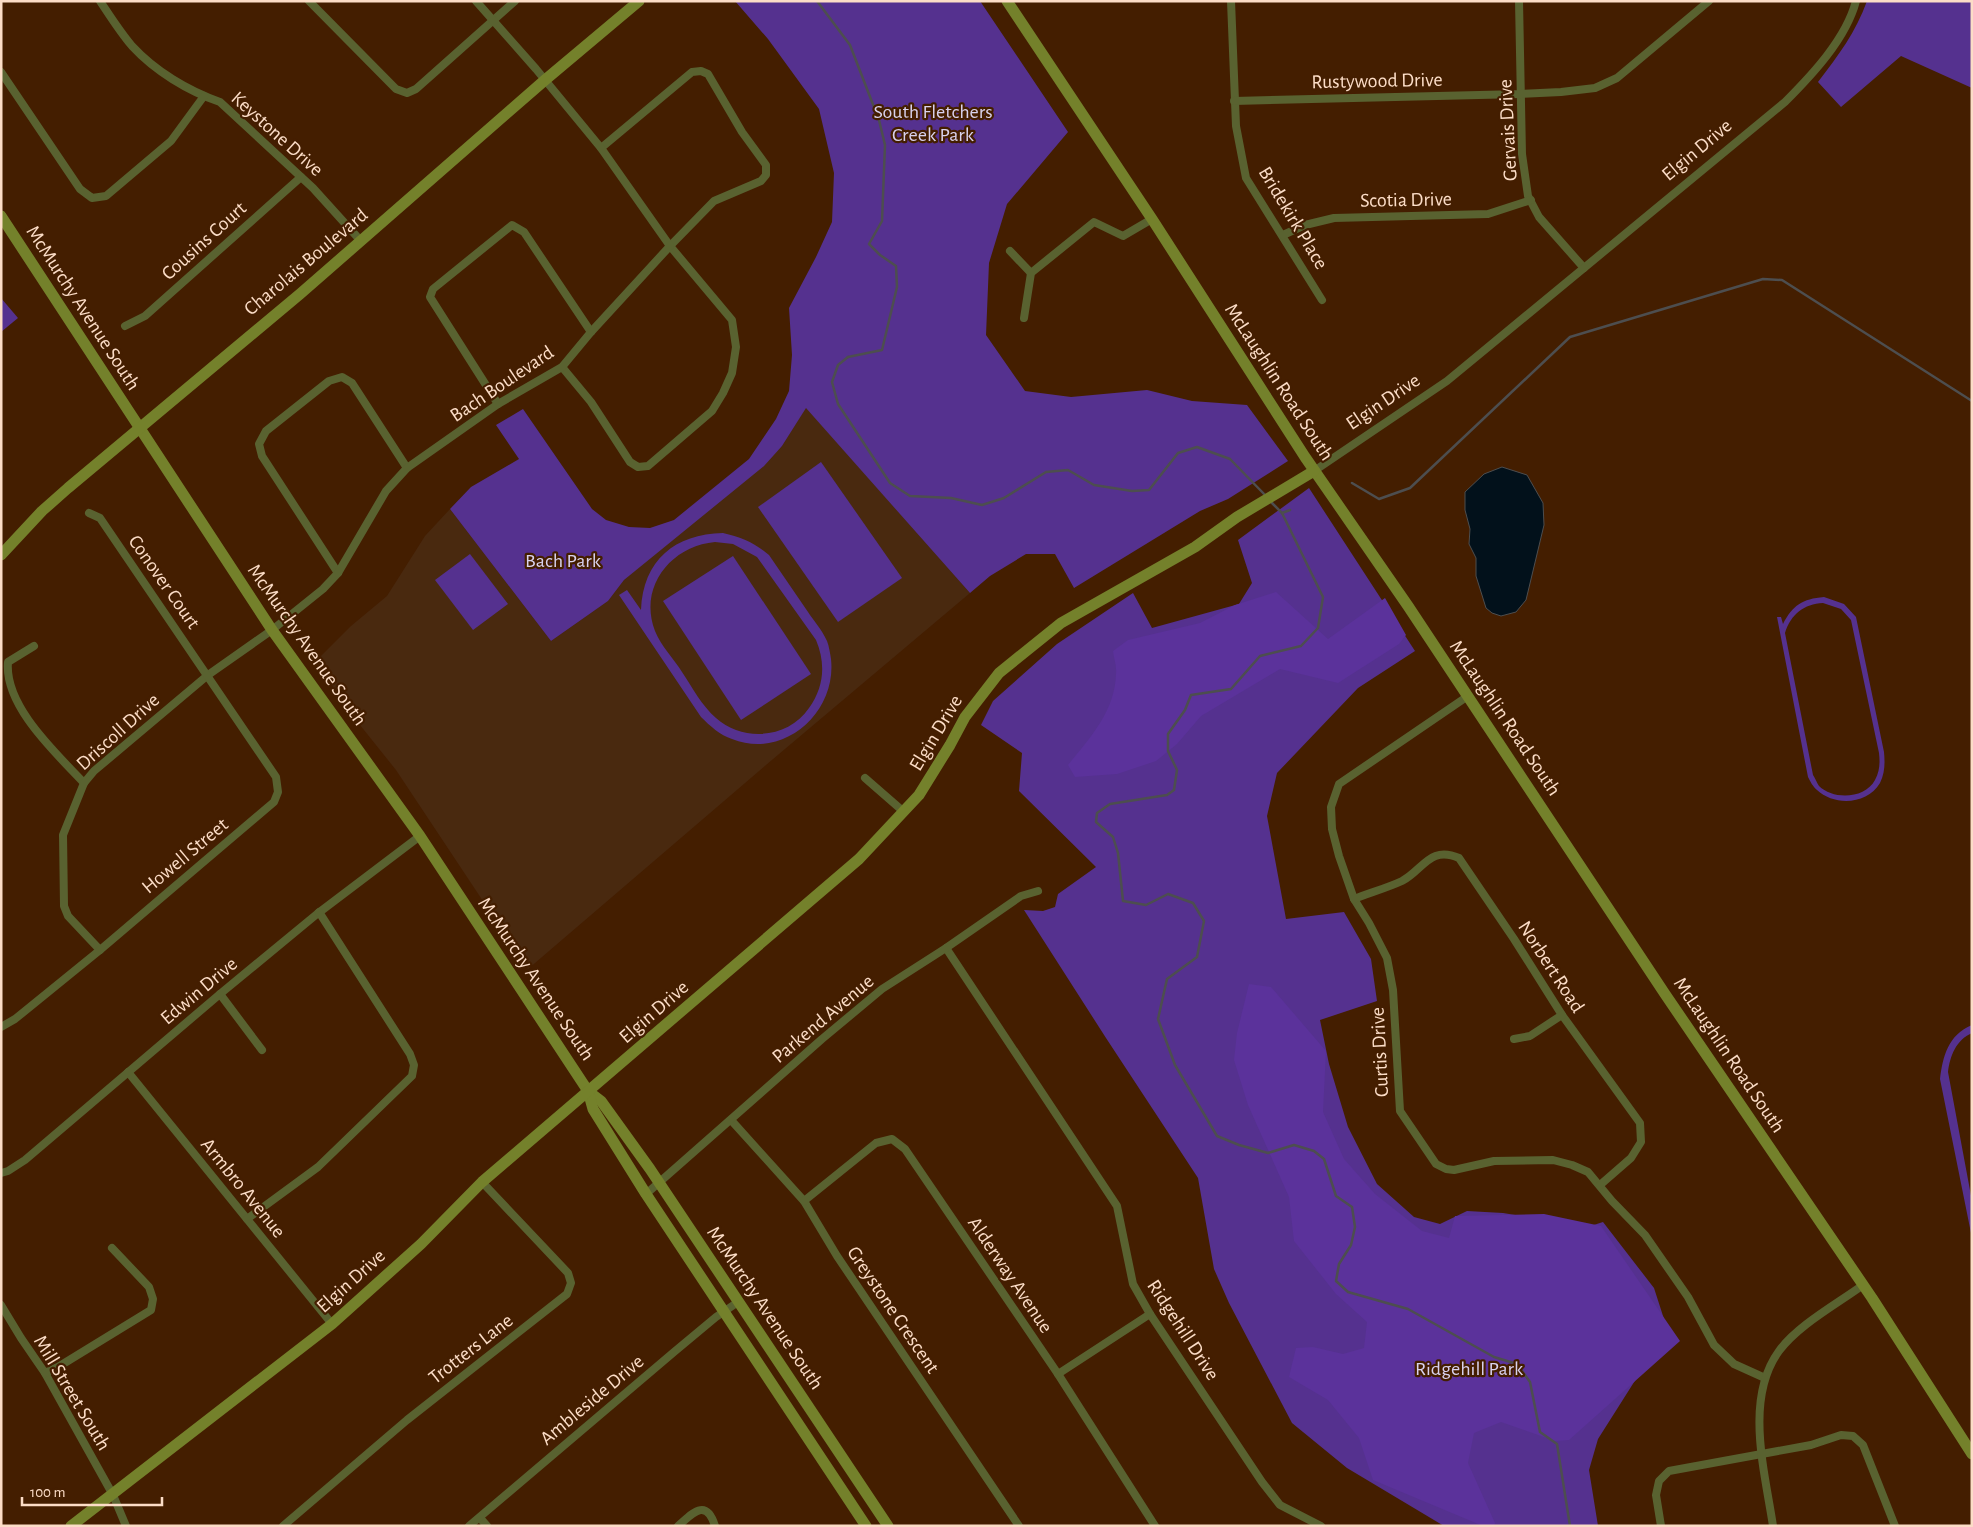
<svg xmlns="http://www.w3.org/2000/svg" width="1973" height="1527" font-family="'Alegreya Sans',sans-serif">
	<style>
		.built { fill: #49290f }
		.green { fill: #55318f; fill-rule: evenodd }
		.forest { fill: #5b329b }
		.water { fill: #02111b; stroke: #4d4e4f }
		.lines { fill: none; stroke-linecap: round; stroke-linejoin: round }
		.stream { stroke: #4d4e4f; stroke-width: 2.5 }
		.street { stroke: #596230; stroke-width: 8 }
		.secondary { stroke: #74812b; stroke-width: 11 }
		.labels { text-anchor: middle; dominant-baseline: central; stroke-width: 4.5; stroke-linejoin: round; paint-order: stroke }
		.street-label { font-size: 20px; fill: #fcddc7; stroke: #441e00 }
		.park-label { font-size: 20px; fill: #d9d2ee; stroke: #441e00 }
	</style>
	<rect width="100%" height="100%" fill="#441e00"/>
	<!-- built -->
	<polygon class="built" points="806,407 970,593 766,765 528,969 396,770 348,710 316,661 351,626 387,596 425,536 450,509 551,641 608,601 624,580 782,446"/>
	<!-- green -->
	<g class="green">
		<polygon points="735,1 980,1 1068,132 1007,204 989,263 986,335 1025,391 1071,397 1147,390 1192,401 1247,405 1288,461 1228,499 1200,511 1074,588 1055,554 1026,554 990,576 970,593 806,408 782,446 764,466 624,580 608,601 551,641 450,509 471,487 519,459 496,425 523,409 592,509 606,520 629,527 650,528 674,520 749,459 776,419 789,391 792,355 789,308 816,257 832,222 834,173 819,109 768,39"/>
		<path d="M1867,1H1972V88L1901,56L1841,107L1818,82C1838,56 1856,32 1867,1Z"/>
		<polygon points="1,298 18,318 1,332"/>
		<polygon points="821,462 902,578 838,622 758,507"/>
		<polygon points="1309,488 1415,651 1358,688 1277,773 1267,816 1286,919 1344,912 1371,959 1377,1001 1320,1020 1329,1064 1348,1127 1377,1184 1414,1217 1440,1224 1467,1211 1503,1213 1551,1221 1575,1231 1603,1222 1654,1288 1664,1319 1643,1368 1598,1439 1589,1470 1598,1526 1444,1526 1347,1468 1292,1423 1229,1303 1214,1269 1198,1178 1106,1038 1024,910 1043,911 1055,907 1058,894 1096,867 1019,791 1022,753 981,725 993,701 1057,644 1133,593 1152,628 1239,604 1252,583 1238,540"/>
		<path d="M723,533C741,537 755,543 769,555C782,574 795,593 808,612C814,621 822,630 827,641C829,646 830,653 831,659C837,712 784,760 732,739C720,735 710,726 701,717L619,595L627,590L641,610C643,560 675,534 723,533ZM715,542L733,544L757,557L816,640C826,664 824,687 809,708C788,739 743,742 716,718C702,706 692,687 682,672C674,659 661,646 655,631C638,587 671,546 715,542Z"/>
		<polygon points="470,554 508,604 473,630 435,580"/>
		<polygon points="733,556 811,674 741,720 663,601"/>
		<path d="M1824,597L1844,604L1856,617L1884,752C1885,763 1885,773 1880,783C1867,805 1834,806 1817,790C1813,787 1810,781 1808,777L1777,617H1781L1783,624C1793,605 1802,599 1824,597ZM1823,603L1841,609L1851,620L1879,753C1880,762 1880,771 1875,780C1865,799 1833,800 1819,786C1817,783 1815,778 1813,775L1785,633C1791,614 1804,604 1823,603Z"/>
		<path d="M1972,1025V1033C1956,1040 1950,1056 1948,1072L1972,1201V1238L1940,1079C1943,1056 1948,1035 1972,1025Z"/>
	</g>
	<!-- forest -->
	<g class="forest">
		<path d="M1276,592L1328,639L1385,598L1406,635L1399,644L1338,683L1280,669L1201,716L1177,744L1156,761L1117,774L1075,777L1068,765C1090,738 1115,711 1116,674C1117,667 1114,659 1113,651L1128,640L1200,623L1235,605Z"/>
		<polygon points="1249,984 1271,987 1326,1051 1323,1112 1344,1159 1375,1194 1422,1231 1449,1238 1455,1216 1544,1214 1601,1226 1680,1341 1569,1440 1555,1441 1501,1422 1474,1433 1468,1463 1495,1523 1494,1526 1483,1526 1373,1480 1359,1438 1328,1400 1289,1377 1296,1348 1313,1347 1343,1354 1364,1348 1367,1322 1336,1294 1294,1241 1289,1197 1248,1105 1234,1060 1237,1033"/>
	</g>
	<!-- water -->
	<polygon class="water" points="1502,467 1527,475 1543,503 1544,525 1526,600 1516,612 1501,616 1492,613 1486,608 1476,576 1476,558 1469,544 1470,529 1465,510 1465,492 1484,474"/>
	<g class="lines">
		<!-- stream -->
		<g class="stream">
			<polyline points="817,1 850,45 879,120 885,145 882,221 869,244 880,255 896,266 897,287 882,350 848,357"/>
			<polyline points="848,357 838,365 832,382 838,404 890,483 910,496 951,498 982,505 1004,498 1046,472 1068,470 1094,485 1132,491 1149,490 1178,453 1197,447 1230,459 1266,496"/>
			<polyline points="1352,483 1379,499 1410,488 1570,337 1763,279 1782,280 1972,401"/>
			<polyline points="1271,502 1282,513 1323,597 1318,628 1301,646 1260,656 1231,689 1191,695 1185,710 1168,734 1168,751 1177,770 1174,790 1167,795 1110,804 1097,813 1096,822 1113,837 1118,853 1123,901 1146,905 1168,894 1193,903 1204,921 1197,957 1167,979 1158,1019 1175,1065 1217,1136 1239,1145 1268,1153 1294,1145 1314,1151 1324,1159 1336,1196 1352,1207 1355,1227 1351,1245 1339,1264 1336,1281 1348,1292 1408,1309 1494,1357 1517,1364 1530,1382 1540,1432 1557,1444 1570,1526"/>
			<polyline points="1282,513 1290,510"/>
		</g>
		<!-- street -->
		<g class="street">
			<path d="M100,1C110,16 120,32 132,46C155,71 188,91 220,102L313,188L360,240"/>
			<polyline points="309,1 396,89 407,93 416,89 515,1"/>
			<polyline points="1231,1 1236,126 1246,178 1322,300"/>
			<polyline points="1519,1 1522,154 1528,196 1539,217 1584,268"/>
			<polyline points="1,72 80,189 92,198 106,196 171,141 204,96"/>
			<polyline points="1234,101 1521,94 1561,92 1595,88 1617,78 1709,1"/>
			<polyline points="1283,235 1305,225 1334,218 1488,214 1531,200"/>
			<polyline points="1010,251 1031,273"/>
			<polyline points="1024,318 1031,273 1094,222 1123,236 1152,219"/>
			<polyline points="125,326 145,316 301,177"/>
			<polyline points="562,367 591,402 630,462 638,467 648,466 712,411 723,393 732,373 736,347 732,320 670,246 714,201 761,181 766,175 766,165 742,132 708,74 701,71 692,72 601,148"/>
			<polyline points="498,404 430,297 433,289 512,225 524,232 591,332"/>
			<path d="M1314,471L1447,381L1785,102C1812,75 1846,39 1856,1"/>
			<polyline points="338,573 262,456 259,444 266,431 329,381 342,377 352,383 407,468"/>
			<path d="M34,646L8,662C4,706 56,753 84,783"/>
			<polyline points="1468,696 1339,784 1331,807 1332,829 1339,856 1354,899 1369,923 1387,958 1393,990 1400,1111 1436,1164 1446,1169 1454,1170 1494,1161 1553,1160 1572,1165 1588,1172 1612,1201 1645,1235 1688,1297 1714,1345 1734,1364 1765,1378"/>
			<polyline points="865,778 904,812"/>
			<path d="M1354,899C1369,893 1387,888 1402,881C1423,870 1430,845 1459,858L1514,939L1562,1015L1640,1123L1641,1142L1631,1158L1600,1185"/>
			<polyline points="946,948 1117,1206 1133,1284 1150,1314 1262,1482 1280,1505 1321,1526"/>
			<polyline points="100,950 68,916 64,906 63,835 84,783 94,771 208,675 272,630 323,589 338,573 386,491 407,468 498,404 562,367 591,332 670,246 601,148 536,69 476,1"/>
			<polyline points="220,994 262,1050"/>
			<polyline points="1,1027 15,1019 100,950 274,802 278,792 276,777 100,518 89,513"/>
			<polyline points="1514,1039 1530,1036 1562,1015"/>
			<polyline points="128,1072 332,1324"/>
			<polyline points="731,1120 804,1201 837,1256 1019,1526"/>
			<polyline points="1,1173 8,1171 25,1160 220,994 317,914 420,836"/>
			<polyline points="646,1194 822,1039 882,989 946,948 1021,896 1038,891"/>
			<polyline points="804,1201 876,1143 892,1139 905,1149 1058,1374 1155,1526"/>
			<polyline points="247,1219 318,1167 412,1076 414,1065 410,1054 319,912"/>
			<polyline points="1,1305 21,1338 45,1373 113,1495 126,1526"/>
			<polyline points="45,1373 58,1367 151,1310 153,1299 149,1287 112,1248"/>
			<polyline points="1058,1374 1150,1314"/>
			<polyline points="480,1518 487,1526"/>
			<polyline points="283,1526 407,1420 567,1294 571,1283 568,1273 482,1182"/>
			<polyline points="469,1526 674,1352 716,1317 738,1302"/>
			<path d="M678,1526C692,1514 706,1497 715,1526"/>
			<polyline points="1661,1526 1656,1495 1659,1481 1669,1471 1811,1445 1841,1435 1853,1436 1863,1445 1895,1526"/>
			<path d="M1773,1526C1765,1472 1744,1399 1779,1351C1798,1325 1837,1304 1863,1285"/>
		</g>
		<!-- secondary -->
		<g class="secondary">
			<polyline points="1007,1 1152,219 1305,457 1408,606 1665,994 1872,1298 1972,1454"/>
			<polyline points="1,216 272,630 420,836 588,1091 601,1101 650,1169 888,1526"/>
			<polyline points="1,555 42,511 68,488 300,294 545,80 639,1"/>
			<polyline points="588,1091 593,1109 646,1194 866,1526"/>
			<polyline points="71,1526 332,1324 421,1244 482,1182 859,859 919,795 950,745 965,717 999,673 1061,623 1195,547 1237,517 1314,471"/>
		</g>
	</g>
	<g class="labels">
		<!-- street labels -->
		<g class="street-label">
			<text transform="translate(1377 81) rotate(-1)">Rustywood Drive</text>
			<text transform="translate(1508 130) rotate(-93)">Gervais Drive</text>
			<text transform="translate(277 134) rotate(42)">Keystone Drive</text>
			<text transform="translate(1697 150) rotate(-40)">Elgin Drive</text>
			<text transform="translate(1406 200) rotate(-1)">Scotia Drive</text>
			<text transform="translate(1293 218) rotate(59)">Bridekirk Place</text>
			<text transform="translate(204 241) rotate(-42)">Cousins Court</text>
			<text transform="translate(306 262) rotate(-40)">Charolais Boulevard</text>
			<text transform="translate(83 308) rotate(57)">McMurchy Avenue South</text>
			<text transform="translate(1279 382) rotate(57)">McLaughlin Road South</text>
			<text transform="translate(502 384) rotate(-34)">Bach Boulevard</text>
			<text transform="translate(1383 402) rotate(-34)">Elgin Drive</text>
			<text transform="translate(164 582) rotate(55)">Conover Court</text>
			<text transform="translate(307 645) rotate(55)">McMurchy Avenue South</text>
			<text transform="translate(1505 718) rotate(56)">McLaughlin Road South</text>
			<text transform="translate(118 732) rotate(-42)">Driscoll Drive</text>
			<text transform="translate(936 733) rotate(-59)">Elgin Drive</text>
			<text transform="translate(185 856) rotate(-40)">Howell Street</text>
			<text transform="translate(1551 967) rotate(57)">Norbert Road</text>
			<text transform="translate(536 979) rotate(56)">McMurchy Avenue South</text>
			<text transform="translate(199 991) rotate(-40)">Edwin Drive</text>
			<text transform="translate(654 1012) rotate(-41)">Elgin Drive</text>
			<text transform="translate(823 1019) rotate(-40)">Parkend Avenue</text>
			<text transform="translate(1380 1052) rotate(-93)">Curtis Drive</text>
			<text transform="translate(1729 1055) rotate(56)">McLaughlin Road South</text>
			<text transform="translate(243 1188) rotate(51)">Armbro Avenue</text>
			<text transform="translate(1010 1275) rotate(56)">Alderway Avenue</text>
			<text transform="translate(351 1281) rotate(-42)">Elgin Drive</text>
			<text transform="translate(765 1308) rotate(56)">McMurchy Avenue South</text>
			<text transform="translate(893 1310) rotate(56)">Greystone Crescent</text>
			<text transform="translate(1183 1330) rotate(57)">Ridgehill Drive</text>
			<text transform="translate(471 1349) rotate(-38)">Trotters Lane</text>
			<text transform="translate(72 1393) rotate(59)">Mill Street South</text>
			<text transform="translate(592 1400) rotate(-40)">Ambleside Drive</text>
		</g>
		<!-- park labels -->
		<g class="park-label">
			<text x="933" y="112">South Fletchers<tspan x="933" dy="23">Creek Park</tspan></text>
			<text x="563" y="561">Bach Park</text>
			<text x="1469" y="1369">Ridgehill Park</text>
		</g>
	</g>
	<!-- border -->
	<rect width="1973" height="1527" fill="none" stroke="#fcddc7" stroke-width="5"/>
	<!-- scale -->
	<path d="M22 1497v8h140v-8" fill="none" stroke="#fcddc7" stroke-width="2.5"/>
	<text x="30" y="1497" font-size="15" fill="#fcddc7" stroke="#441e00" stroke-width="4" paint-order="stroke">100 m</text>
</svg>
